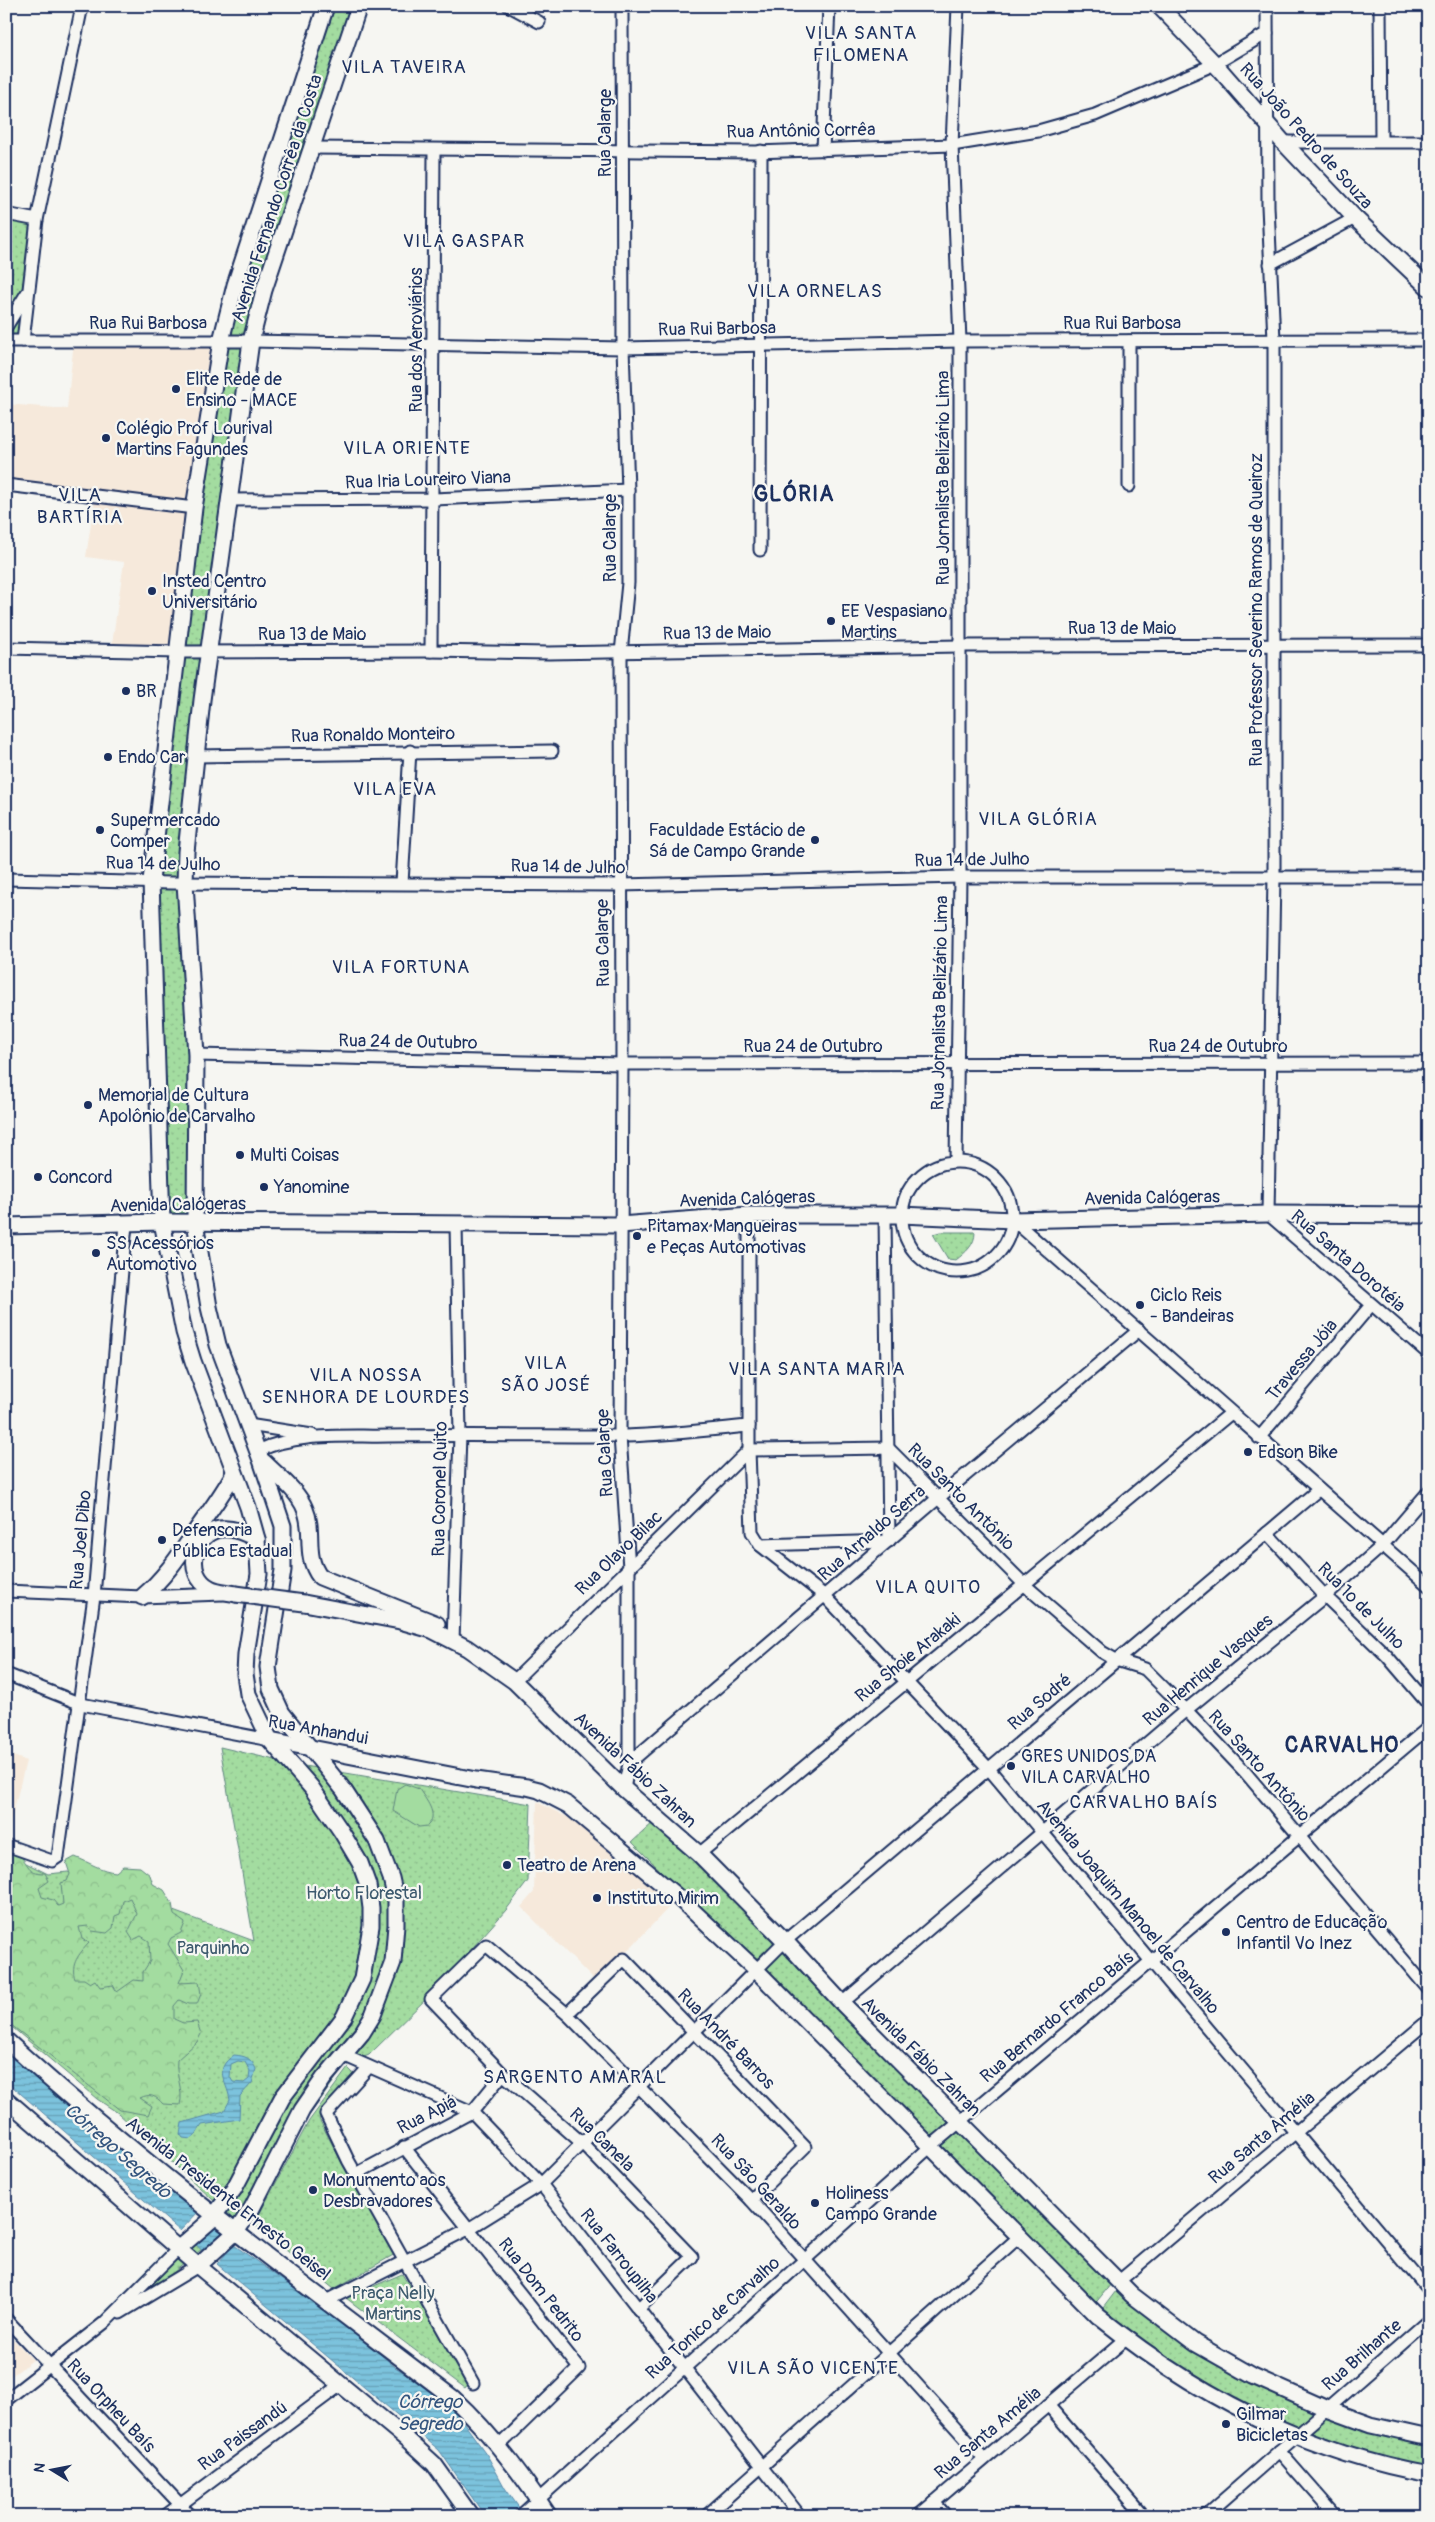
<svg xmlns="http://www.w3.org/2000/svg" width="1435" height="2522" font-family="Pangolin,sans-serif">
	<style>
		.built { fill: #f6e9db }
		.grass { fill: url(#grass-dots); stroke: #5f867f }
		.forest { fill: url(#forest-crowns); stroke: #5f867f; fill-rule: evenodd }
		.garden { fill: #a3dca0; stroke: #5f867f }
		.water { fill: url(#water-rules); stroke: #58a; fill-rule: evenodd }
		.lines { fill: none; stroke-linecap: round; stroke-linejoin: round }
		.minor-casing { stroke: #1b2f5e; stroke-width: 15 }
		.major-casing { stroke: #1b2f5e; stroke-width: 19 }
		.minor { stroke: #f6f6f2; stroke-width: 11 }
		.major { stroke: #f6f6f2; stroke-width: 15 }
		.major-bridge-casing { stroke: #1b2f5e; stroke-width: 19; stroke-linecap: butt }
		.major-bridge { stroke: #f6f6f2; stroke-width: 15 }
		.poi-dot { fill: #1b2f5e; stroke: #f6f6f2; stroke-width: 2 }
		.labels { text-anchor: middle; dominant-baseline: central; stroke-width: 4.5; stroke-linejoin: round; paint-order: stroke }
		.street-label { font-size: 18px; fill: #1b2f5e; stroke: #f6f6f2 }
		.poi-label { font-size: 18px; fill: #1b2f5e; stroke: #f6f6f2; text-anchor: start }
		.park-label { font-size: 18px; fill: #3d5a6e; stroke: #f6f6f2 }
		.neighbourhood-label { font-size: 19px; letter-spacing: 1px; fill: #1b2f5e; stroke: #f6f6f2 }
		.water-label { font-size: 19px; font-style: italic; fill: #33547e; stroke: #f6f6f2 }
		.district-label { font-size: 22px; font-weight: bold; letter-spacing: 1px; fill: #1b2f5e; stroke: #f6f6f2 }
	</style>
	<defs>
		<pattern id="grass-dots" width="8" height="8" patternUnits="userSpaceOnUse" patternTransform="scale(1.25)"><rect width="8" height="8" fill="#a3dca0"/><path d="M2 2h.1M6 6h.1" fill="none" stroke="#8cbd8c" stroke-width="1.8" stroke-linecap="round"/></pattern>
		<pattern id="forest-crowns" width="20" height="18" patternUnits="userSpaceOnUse" patternTransform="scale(1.25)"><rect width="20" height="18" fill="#a3dca0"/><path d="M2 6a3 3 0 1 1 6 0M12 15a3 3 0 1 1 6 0" fill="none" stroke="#8cbd8c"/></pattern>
		<pattern id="water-rules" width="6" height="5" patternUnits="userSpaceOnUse" patternTransform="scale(1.25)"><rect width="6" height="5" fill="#7cc3dd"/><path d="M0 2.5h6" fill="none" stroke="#659fb6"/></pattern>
	</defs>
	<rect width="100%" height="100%" fill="#f6f6f2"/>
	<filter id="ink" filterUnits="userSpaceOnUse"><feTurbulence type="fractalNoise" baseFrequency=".02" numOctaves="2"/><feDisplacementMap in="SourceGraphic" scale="10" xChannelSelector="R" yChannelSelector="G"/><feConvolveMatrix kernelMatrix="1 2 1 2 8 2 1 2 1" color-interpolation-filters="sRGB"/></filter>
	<g filter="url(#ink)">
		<!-- built -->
		<g class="built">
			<polygon points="74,340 221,341 177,652 111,651 124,562 86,557 96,490 6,479 6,404 67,409"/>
			<polygon points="6,1753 26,1761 8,1833 6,1832"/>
			<polygon points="537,1802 577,1822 672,1904 597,1983 521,1907 534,1892"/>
			<polygon points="6,2332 33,2360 6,2380"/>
		</g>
		<!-- grass -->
		<g class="grass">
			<polygon points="326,6 359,6 264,290 186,852 195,1222 162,1222 151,881 221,341"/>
			<polygon points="6,214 37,220 23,341 6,341"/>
			<path d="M940,1232H975C975,1245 966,1252 956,1260L948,1259L933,1234Z"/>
			<polygon points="220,1747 292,1764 531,1804 528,1881 506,1910 435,1990 369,2055 346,2064 308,2117 246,2230 118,2113 97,2099 6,2022 6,1853 48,1874 68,1872 254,1941"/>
			<polygon points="655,1821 1111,2284 1093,2306 632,1842"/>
			<polygon points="348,2068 355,2075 319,2119 351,2180 395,2254 334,2289 254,2224 309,2121"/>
			<polygon points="219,2224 225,2230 145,2296 140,2291"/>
			<polygon points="402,2274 469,2382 465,2388 346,2298"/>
			<polygon points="1119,2287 1200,2350 1429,2442 1429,2471 1395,2465 1244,2411 1100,2312"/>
		</g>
		<!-- forest -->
		<path class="forest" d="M6,1849C10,1850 15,1852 18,1854C30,1864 26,1873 45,1873L49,1881L39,1888L42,1897L53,1900L58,1906L63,1904L61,1883L67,1881L70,1874L66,1862L75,1857C89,1862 101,1871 116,1872L123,1866L140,1867L150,1875L153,1884L164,1890L172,1903L174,1915L185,1923L181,1933L171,1938L168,1944L184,1970L179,1983L199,1982L201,1994L197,2004H188L179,2000L174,2006V2019L183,2023L197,2022L201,2034L197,2042L177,2060C175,2076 184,2090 180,2105L163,2104C156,2096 150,2093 140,2098L152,2106L148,2115L120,2110L6,2021ZM130,1898L137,1914L128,1932L133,1940L141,1936L149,1941L150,1961L143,1972V1981L134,1980L117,1992L113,1985L100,1987L95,1980L90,1983L84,1979H75C70,1964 79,1954 89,1943L82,1939L79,1927L88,1926L92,1931L107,1933L113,1928L115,1916L120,1914L123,1901Z"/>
		<!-- garden -->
		<path class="garden" d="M405,1784L419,1789C425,1799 440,1815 427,1826L419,1827L393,1811L397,1789Z"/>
		<!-- water -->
		<g class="water">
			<polygon points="6,2045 199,2211 180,2231 6,2081"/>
			<path d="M234,2055C246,2056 251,2058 256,2069L252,2083L240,2096L239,2119L202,2125L195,2136L191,2139L183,2138L180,2134L182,2123L224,2111L230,2100C227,2080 212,2070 234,2055ZM238,2061L245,2062L250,2071L249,2079L244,2083L233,2082L230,2077L231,2064Z"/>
			<polygon points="210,2221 229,2238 208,2256 191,2240"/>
			<polygon points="234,2245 358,2335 395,2367 445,2397 487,2455 505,2488 525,2516 485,2516 439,2450 217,2264"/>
		</g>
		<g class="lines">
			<defs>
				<g id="minor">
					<polyline points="509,6 539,22"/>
					<polyline points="622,6 623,348 628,490 628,583 621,653 622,1064 620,1436 629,1568 629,1763 624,1789"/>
					<polyline points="1267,6 1268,206 1274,340 1274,877 1268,1214 1429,1354"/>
					<polyline points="1380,6 1381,141"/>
					<polyline points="1283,142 1429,142"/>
					<polyline points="313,148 756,152 952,145 1038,131 1095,115 1215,64 1267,33"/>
					<polyline points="823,150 829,6"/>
					<polyline points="6,214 37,220"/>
					<polyline points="1270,264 1355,218"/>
					<polyline points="6,327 27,293"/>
					<polyline points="6,341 251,341 623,348 960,341 1429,340"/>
					<polyline points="23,341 37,220 82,6"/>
					<polyline points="6,485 194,508"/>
					<polyline points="1129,486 1129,341"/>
					<polyline points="228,500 434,499 628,490"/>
					<polyline points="760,550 761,151"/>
					<polyline points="6,648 177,652 431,651 549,653 960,646 1429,645"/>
					<polyline points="431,651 434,150"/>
					<polyline points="195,756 552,751"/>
					<polyline points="6,879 171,883 620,885 960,877 1429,877"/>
					<polyline points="402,883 410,751"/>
					<polyline points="196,1055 622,1064 1429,1063"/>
					<polyline points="956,1161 960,877 960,341 952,145 958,6"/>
					<circle cx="957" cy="1217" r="55"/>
					<polyline points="749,1215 749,1450 752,1532 760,1545 825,1596 989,1769 1429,2291"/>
					<polyline points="1013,1220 1429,1586"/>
					<polyline points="248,1425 312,1435"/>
					<polyline points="1259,1438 1371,1305"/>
					<polyline points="749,1450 888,1448 1026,1586 1102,1652 1116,1660 1145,1669 1186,1710 1245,1772 1429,1990"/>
					<path d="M258,1451C297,1432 346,1437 389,1436C465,1435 540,1436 617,1436C660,1436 705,1430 749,1426"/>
					<polyline points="1267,1533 1325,1596 1387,1656 1429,1705"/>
					<polyline points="760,1545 889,1541 885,1215"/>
					<polyline points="6,1591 142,1597 222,1594"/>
					<polyline points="453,1641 460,1435 456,1224"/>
					<polyline points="6,1674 81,1704 270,1740"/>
					<polyline points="514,1681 749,1450"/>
					<polyline points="629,1763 937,1499 1139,1330"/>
					<polyline points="6,1845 52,1861 58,1857 94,1596 126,1224"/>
					<path d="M699,1854C876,1706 1055,1561 1231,1413"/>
					<polyline points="842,2003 1186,1710 1325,1596 1382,1546 1429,1491"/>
					<polyline points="567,2014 624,1959 805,2147 751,2200"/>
					<polyline points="343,2055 472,2112 541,2184 800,2516"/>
					<polyline points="369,2067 326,2114 348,2160 473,2383"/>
					<polyline points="404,2147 579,2368 499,2446"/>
					<polyline points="356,2174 472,2112 503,2074"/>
					<polyline points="1118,2282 1429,2020"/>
					<polyline points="326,2301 470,2228 541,2184 785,1941 1318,1490"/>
					<polyline points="638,2309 692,2257 582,2143 503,2074 431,1999 486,1945 567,2014 751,2200 984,2459"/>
					<polyline points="120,2313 198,2266"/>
					<polyline points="6,2319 191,2516"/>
					<polyline points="6,2400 104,2323 179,2248"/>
					<polyline points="1048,2405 1144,2516"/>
					<polyline points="1279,2451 1336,2516"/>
					<polyline points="934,2502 946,2516"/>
					<polyline points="165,2516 342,2384"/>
					<polyline points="520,2516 930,2147 1429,1727"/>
					<polyline points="706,2516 1019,2237"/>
					<polyline points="918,2516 1126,2339"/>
					<polyline points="1205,2516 1429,2320"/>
				</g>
				<g id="major">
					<polyline points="1159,6 1215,64 1283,142 1355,218 1429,288"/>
					<polyline points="6,1226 162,1222 620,1225 749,1215 901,1215 1013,1220 1268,1214 1429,1215"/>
					<path d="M264,1462C278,1476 298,1491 305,1509C315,1532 303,1555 320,1577L437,1624"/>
					<path d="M236,1594C228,1592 217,1592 210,1588C184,1575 193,1533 220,1529C233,1527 246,1533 257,1539"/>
					<path d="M142,1597C167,1576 182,1551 200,1525C212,1508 224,1492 234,1473"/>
					<polyline points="304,1603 400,1621 432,1630 467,1648 514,1681 624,1789 699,1854 785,1941 842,2003 1132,2295 1195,2343 1253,2376 1327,2409 1371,2425 1429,2438"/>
					<path d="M270,1740L476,1780L527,1787L539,1790L568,1805L680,1899L756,1970L1098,2316C1196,2395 1304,2452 1429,2474"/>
					<path d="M6,2040C147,2169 301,2282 453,2398C490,2432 521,2473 549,2516"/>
					<polyline points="6,2099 198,2266 410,2442 434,2464 471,2516"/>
					<polyline points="179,2248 210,2221 234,2189 282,2098 344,2017 362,1979 371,1926 371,1908 368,1885 360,1863 341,1831 311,1787 270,1740 248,1694 245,1674 246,1654 259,1574 257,1539 248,1507 193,1361 184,1332 162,1222 151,881 194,508 221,341 235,285 326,6"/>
					<polyline points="198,2266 236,2232 252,2208 302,2110 324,2078 362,2033 373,2015 393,1962 396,1925 396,1900 391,1878 377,1841 343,1789 282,1713 271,1689 268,1667 283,1570 283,1526 261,1460 218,1345 209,1307 195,1222 196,1055 185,883 186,852 202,700 251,341 264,290 359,6"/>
				</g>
			</defs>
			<!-- minor casing -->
			<use href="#minor" class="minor-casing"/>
			<!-- major casing -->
			<use href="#major" class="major-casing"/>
			<!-- minor -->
			<use href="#minor" class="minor"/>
			<!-- major -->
			<use href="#major" class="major"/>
			<defs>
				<polyline id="major-bridge" points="236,1594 304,1603"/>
			</defs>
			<!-- major-bridge casing -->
			<use href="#major-bridge" class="major-bridge-casing"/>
			<!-- major-bridge -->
			<use href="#major-bridge" class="major-bridge"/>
		</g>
	</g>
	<!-- markers -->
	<g class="poi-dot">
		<circle cx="176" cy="389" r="5"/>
		<circle cx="106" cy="438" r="5"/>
		<circle cx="152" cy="591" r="5"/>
		<circle cx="831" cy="621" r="5"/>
		<circle cx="126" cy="691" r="5"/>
		<circle cx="108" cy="757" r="5"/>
		<circle cx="100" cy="830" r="5"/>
		<circle cx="815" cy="840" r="5"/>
		<circle cx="88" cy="1105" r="5"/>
		<circle cx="240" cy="1155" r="5"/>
		<circle cx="38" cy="1177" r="5"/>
		<circle cx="264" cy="1187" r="5"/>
		<circle cx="637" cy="1236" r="5"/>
		<circle cx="96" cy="1253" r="5"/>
		<circle cx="1140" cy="1305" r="5"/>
		<circle cx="1248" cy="1452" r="5"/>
		<circle cx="162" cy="1540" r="5"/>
		<circle cx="1011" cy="1766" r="5"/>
		<circle cx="507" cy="1865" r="5"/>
		<circle cx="597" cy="1898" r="5"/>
		<circle cx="1226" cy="1932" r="5"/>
		<circle cx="313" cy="2190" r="5"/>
		<circle cx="815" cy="2203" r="5"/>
		<circle cx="1226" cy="2424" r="5"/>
	</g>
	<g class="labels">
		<!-- street labels -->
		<g class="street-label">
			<text transform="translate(801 131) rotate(-1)">Rua Antônio Corrêa</text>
			<text transform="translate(605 133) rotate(-90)">Rua Calarge</text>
			<text transform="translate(1306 136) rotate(48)">Rua João Pedro de Souza</text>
			<text transform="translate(277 198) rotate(-72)">Avenida Fernando Corrêa da Costa</text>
			<text x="148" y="323">Rua Rui Barbosa</text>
			<text x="1122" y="323">Rua Rui Barbosa</text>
			<text transform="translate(717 329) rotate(-1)">Rua Rui Barbosa</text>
			<text transform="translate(416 340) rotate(-90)">Rua dos Aeroviários</text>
			<text transform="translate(943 478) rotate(-90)">Rua Jornalista Belizário Lima</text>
			<text transform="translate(428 480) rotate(-2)">Rua Iria Loureiro Viana</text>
			<text transform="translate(610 538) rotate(-90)">Rua Calarge</text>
			<text transform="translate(1256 610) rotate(-90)">Rua Professor Severino Ramos de Queiroz</text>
			<text x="1122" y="628">Rua 13 de Maio</text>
			<text transform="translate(717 633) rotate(-1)">Rua 13 de Maio</text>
			<text x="312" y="634">Rua 13 de Maio</text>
			<text transform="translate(373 735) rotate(-1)">Rua Ronaldo Monteiro</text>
			<text transform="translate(972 860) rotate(-1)">Rua 14 de Julho</text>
			<text transform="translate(163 864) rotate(1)">Rua 14 de Julho</text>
			<text transform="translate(568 867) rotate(1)">Rua 14 de Julho</text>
			<text transform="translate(603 943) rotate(-91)">Rua Calarge</text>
			<text transform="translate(940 1003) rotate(-89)">Rua Jornalista Belizário Lima</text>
			<text transform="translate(408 1042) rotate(1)">Rua 24 de Outubro</text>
			<text x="813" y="1046">Rua 24 de Outubro</text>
			<text x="1218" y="1046">Rua 24 de Outubro</text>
			<text transform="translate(1152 1198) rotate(-1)">Avenida Calógeras</text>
			<text transform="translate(747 1199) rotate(-2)">Avenida Calógeras</text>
			<text transform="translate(178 1205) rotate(-1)">Avenida Calógeras</text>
			<text transform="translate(1348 1261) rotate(41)">Rua Santa Dorotéia</text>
			<text transform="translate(1302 1360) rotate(-50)">Travessa Jóia</text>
			<text transform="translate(605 1453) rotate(-93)">Rua Calarge</text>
			<text transform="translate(440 1489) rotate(-89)">Rua Coronel Quito</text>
			<text transform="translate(961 1497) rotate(45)">Rua Santo Antônio</text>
			<text transform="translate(872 1533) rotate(-41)">Rua Arnaldo Serra</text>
			<text transform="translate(81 1540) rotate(-85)">Rua Joel Dibo</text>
			<text transform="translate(619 1553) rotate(-44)">Rua Olavo Bilac</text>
			<text transform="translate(1361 1606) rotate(45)">Rua 1º de Julho</text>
			<text transform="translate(908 1658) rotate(-39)">Rua Shoie Arakaki</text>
			<text transform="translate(1208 1670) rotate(-40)">Rua Henrique Vasques</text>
			<text transform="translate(1040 1702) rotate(-40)">Rua Sodré</text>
			<text transform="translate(318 1730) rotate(10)">Rua Anhandui</text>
			<text transform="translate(1259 1766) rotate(48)">Rua Santo Antônio</text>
			<text transform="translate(635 1770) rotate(43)">Avenida Fábio Zahran</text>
			<text transform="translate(1128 1907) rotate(50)">Avenida Joaquim Manoel de Carvalho</text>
			<text transform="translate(1057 2017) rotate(-40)">Rua Bernardo Franco Baís</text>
			<text transform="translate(726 2039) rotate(46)">Rua André Barros</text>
			<text transform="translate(921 2057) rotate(45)">Avenida Fábio Zahran</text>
			<text transform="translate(427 2115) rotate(-27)">Rua Apiá</text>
			<text transform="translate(1262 2138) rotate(-40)">Rua Santa Amélia</text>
			<text transform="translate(602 2140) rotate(44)">Rua Canela</text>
			<text transform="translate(756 2182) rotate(47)">Rua São Geraldo</text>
			<text transform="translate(228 2199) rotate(38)">Avenida Presidente Ernesto Geisel</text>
			<text transform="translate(619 2256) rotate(52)">Rua Farroupilha</text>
			<text transform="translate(541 2290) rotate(52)">Rua Dom Pedrito</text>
			<text transform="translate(713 2318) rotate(-42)">Rua Tonico de Carvalho</text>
			<text transform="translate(1362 2355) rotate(-41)">Rua Brilhante</text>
			<text transform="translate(111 2406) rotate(47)">Rua Orpheu Baís</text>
			<text transform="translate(988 2433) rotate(-40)">Rua Santa Amélia</text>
			<text transform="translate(243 2436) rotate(-36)">Rua Paissandú</text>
		</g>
		<!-- poi labels -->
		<g class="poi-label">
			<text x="186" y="379">Elite Rede de<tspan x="186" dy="21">Ensino - MACE</tspan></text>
			<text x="116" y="428">Colégio Prof Lourival<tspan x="116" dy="21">Martins Fagundes</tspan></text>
			<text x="162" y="581">Insted Centro<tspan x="162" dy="21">Universitário</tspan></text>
			<text x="841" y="611">EE Vespasiano<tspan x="841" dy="21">Martins</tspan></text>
			<text x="136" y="691">BR</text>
			<text x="118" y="757">Endo Car</text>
			<text x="110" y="820">Supermercado<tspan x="110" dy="21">Comper</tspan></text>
			<text x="805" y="830" text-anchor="end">Faculdade Estácio de<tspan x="805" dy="21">Sá de Campo Grande</tspan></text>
			<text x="98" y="1095">Memorial de Cultura<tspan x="98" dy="21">Apolônio de Carvalho</tspan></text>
			<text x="250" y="1155">Multi Coisas</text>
			<text x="48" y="1177">Concord</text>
			<text x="274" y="1187">Yanomine</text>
			<text x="647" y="1226">Pitamax Mangueiras<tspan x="647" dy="21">e Peças Automotivas</tspan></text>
			<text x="106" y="1243">SS Acessórios<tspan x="106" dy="21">Automotivo</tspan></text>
			<text x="1150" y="1295">Ciclo Reis<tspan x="1150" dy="21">- Bandeiras</tspan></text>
			<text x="1258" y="1452">Edson Bike</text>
			<text x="172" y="1530">Defensoria<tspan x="172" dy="21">Pública Estadual</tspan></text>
			<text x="1021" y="1756">GRES UNIDOS DA<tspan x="1021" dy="21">VILA CARVALHO</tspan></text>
			<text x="517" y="1865">Teatro de Arena</text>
			<text x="607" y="1898">Instituto Mirim</text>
			<text x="1236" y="1922">Centro de Educação<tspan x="1236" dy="21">Infantil Vo Inez</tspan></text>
			<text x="323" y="2180">Monumento aos<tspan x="323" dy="21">Desbravadores</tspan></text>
			<text x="825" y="2193">Holiness<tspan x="825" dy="21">Campo Grande</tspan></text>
			<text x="1236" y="2414">Gilmar<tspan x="1236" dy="21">Bicicletas</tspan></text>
		</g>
		<!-- park labels -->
		<g class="park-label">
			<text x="364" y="1893">Horto Florestal</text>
			<text x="213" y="1948">Parquinho</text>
			<text x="393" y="2293">Praça Nelly<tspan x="393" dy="21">Martins</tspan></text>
		</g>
		<!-- neighbourhood labels -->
		<g class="neighbourhood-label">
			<text x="861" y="33">VILA SANTA<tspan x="861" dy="22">FILOMENA</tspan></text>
			<text x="404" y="67">VILA TAVEIRA</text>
			<text x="464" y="241">VILA GASPAR</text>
			<text x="815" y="291">VILA ORNELAS</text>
			<text x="407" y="448">VILA ORIENTE</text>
			<text x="80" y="495">VILA<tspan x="80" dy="22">BARTÍRIA</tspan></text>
			<text x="395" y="789">VILA EVA</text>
			<text x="1038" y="819">VILA GLÓRIA</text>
			<text x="401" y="967">VILA FORTUNA</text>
			<text x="546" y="1363">VILA<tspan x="546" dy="22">SÃO JOSÉ</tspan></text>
			<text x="817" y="1369">VILA SANTA MARIA</text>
			<text x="366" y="1375">VILA NOSSA<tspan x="366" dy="22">SENHORA DE LOURDES</tspan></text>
			<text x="928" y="1587">VILA QUITO</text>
			<text x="1144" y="1802">CARVALHO BAÍS</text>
			<text x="575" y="2077">SARGENTO AMARAL</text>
			<text x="813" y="2368">VILA SÃO VICENTE</text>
		</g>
		<!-- water labels -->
		<g class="water-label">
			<text transform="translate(118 2151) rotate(41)">Córrego Segredo</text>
			<text x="430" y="2402">Córrego<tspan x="430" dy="22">Segredo</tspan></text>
		</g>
		<!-- district labels -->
		<g class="district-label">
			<text x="794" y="494">GLÓRIA</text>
			<text x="1342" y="1745">CARVALHO</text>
		</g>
	</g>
	<!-- margin -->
	<rect width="1435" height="2522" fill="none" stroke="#f6f6f2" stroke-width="25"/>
	<rect x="12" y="12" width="1410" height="2497" fill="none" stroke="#1b2f5e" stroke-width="2" filter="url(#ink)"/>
	<!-- north arrow -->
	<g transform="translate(52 2470) rotate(280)" stroke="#f6f6f2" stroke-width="4" paint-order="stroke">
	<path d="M0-4L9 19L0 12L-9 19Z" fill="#1b2f5e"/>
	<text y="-8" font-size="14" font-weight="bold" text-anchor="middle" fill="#1b2f5e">N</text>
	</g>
</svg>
